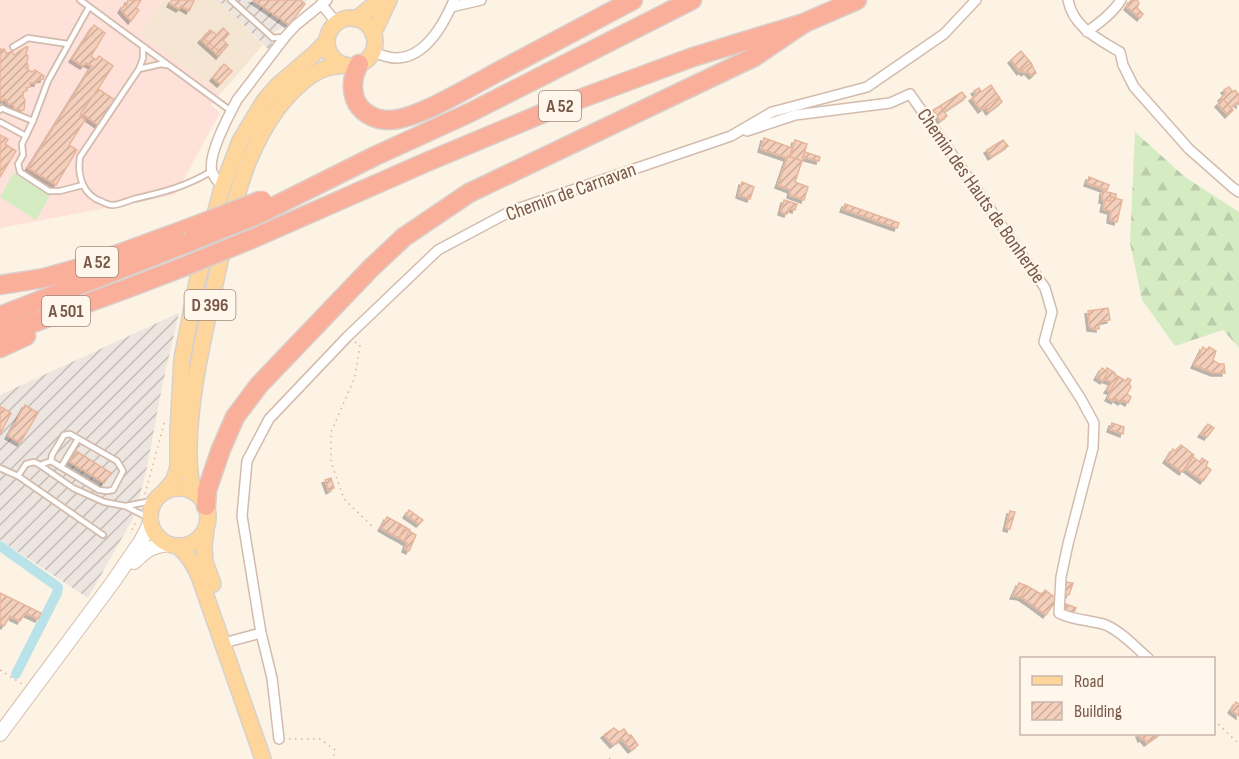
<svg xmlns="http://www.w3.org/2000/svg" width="1239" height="759" font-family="'Sofia Sans Condensed',sans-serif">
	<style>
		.residential { fill: #f5e5d3 }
		.commercial { fill: #fee2d9 }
		.industrial { fill: url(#industrial-furrows) }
		.forest { fill: url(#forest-firs) }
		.garden { fill: #d5ecc3 }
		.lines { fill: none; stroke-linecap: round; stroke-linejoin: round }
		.canal { stroke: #b9e3e8; stroke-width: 10 }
		.building { fill: url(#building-hatch); stroke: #e7b59b; stroke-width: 1.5; filter: url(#shadow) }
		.lane-casing { stroke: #d2bcad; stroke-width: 8 }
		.street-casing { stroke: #d2bcad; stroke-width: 12 }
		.secondary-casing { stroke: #d5bcab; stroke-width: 16 }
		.primary-casing { stroke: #d9d0cc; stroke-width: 18 }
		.highway-casing { stroke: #d9d0cc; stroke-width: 21 }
		.path { stroke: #d9b39e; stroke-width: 1.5; stroke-dasharray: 1.5 4.5; stroke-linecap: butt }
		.lane { stroke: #fff; stroke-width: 4.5 }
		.street { stroke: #fff; stroke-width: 9 }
		.secondary { stroke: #fff; stroke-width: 14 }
		.primary { stroke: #fed69b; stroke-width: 15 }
		.highway { stroke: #faaf9a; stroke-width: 18 }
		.highway-bridge-casing { stroke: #d9d0cc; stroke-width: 21; stroke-linecap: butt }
		.highway-bridge { stroke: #faaf9a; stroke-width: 18 }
		.labels { text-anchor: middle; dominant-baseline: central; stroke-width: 4.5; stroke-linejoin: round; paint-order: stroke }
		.shield { fill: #fff7ec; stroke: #a0887a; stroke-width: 1.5 }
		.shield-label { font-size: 18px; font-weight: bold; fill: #785849 }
		.street-label { font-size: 20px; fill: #785849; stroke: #fff7ec }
	</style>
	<defs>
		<pattern id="industrial-furrows" width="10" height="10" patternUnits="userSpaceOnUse" patternTransform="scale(1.5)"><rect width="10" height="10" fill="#ede5df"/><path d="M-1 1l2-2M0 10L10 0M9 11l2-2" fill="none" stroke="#c5bcb7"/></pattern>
		<pattern id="forest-firs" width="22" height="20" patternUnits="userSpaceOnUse" patternTransform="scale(1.5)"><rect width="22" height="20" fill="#d5ecc3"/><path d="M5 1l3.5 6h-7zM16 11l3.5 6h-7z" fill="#bacca9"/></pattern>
		<pattern id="building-hatch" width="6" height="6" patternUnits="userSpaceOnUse" patternTransform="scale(1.5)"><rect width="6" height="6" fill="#f4d0bc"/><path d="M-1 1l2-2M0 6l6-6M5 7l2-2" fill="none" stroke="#caac9b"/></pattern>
		<filter id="shadow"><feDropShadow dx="-3" dy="3" stdDeviation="0" flood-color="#0004"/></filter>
	</defs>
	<rect width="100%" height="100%" fill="#fdf3e5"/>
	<!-- residential -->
	<polygon class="residential" points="163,0 218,0 263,45 221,93 140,34"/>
	<!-- commercial -->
	<polygon class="commercial" points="0,0 163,0 140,34 221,93 211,105 220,113 175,195 0,228"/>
	<!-- industrial -->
	<g class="industrial">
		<polygon points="218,0 307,0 289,25 274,32 271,46 268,49"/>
		<polygon points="179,313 162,387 147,467 135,515 88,598 0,540 0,395"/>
	</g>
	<!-- forest -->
	<polygon class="forest" points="1135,132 1185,177 1239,212 1239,348 1223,330 1175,346 1142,300 1130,243"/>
	<!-- garden -->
	<polygon class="garden" points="14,173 50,196 36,220 0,197"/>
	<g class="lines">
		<!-- canal -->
		<polyline class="canal" points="0,546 58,587 57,593 16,674"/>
	</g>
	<!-- building -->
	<g class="building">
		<polygon points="128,0 141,0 136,8 139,10 131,21 121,10 124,5 126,6"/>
		<polygon points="172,0 193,0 194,1 189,11 181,6 179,9 170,4"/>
		<polygon points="253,0 300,0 305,4 289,25"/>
		<polygon points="1131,0 1137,0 1139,3 1137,8 1143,14 1140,18 1127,7"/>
		<polygon points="94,25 105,33 91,56 96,60 99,56 113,66 80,116 85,120 69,145 77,150 56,185 28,168 92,66 86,63 83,66 72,59"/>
		<polygon points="223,28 229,34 223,40 228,45 221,53 203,38 210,30 217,35"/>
		<polygon points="203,38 221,53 219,56 201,40"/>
		<polygon points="26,47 28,47 26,54 28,56 27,62 28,67 26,68 32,72 35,70 44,76 43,79 37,80 37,83 30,83 30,87 26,88 26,91 23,92 23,97 25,100 24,110 21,111 18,108 15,110 12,103 9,105 5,99 2,101 0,99 0,48 1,50 4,49 7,54 12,51 15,56 18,52"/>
		<polygon points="1021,51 1031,63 1020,72 1011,60"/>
		<polygon points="1031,63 1036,73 1032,76 1027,71 1024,73 1022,70"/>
		<polygon points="224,64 232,71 220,84 213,78"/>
		<polygon points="991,85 999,97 981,110 972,98 977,95 974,91 979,88 981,92"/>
		<polygon points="1229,87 1233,92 1235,90 1239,95 1239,105 1236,103 1231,108 1221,98 1226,93 1224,90"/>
		<polygon points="98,89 115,100 98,125 81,113"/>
		<polygon points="962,92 966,97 944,112 940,106"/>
		<polygon points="999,97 1002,102 989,112 986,107"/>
		<polygon points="1223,99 1233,110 1228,115 1218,104"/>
		<polygon points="940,106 947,116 940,121 933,110"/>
		<polygon points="0,135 8,139 5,144 16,151 0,177"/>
		<polygon points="764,138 792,148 790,157 788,156 787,158 761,149"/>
		<polygon points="795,140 807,144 802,161 790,157"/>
		<polygon points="1003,140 1008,146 991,157 987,150"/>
		<polygon points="805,152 820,157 819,161 803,157"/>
		<polygon points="788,156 802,161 795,182 808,187 804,200 790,195 791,190 778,185"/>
		<polygon points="1089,177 1109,185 1107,190 1087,183"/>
		<polygon points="742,182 754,187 750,199 739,195"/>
		<polygon points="1103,191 1116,194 1116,198 1111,197 1110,201 1102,200"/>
		<polygon points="1111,197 1122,200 1117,222 1110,220 1111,211 1103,209 1105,200 1110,201"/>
		<polygon points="784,200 797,204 795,210 789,208 787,214 781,212"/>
		<polygon points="845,204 899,223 897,228 843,209"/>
		<polygon points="1108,308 1110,320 1099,322 1099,329 1090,328 1088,311"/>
		<polygon points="1203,347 1207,350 1209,347 1216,351 1213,360 1219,364 1224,364 1225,373 1214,373 1194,365"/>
		<polygon points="1102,368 1108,372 1103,381 1097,377"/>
		<polygon points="1107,368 1115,373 1114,374 1119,377 1110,391 1107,390 1112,382 1104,379 1108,372 1106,371"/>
		<polygon points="1119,377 1126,381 1128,378 1131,380 1129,384 1131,387 1127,394 1131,397 1128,403 1123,400 1121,402 1115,398 1114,401 1108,398 1111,392 1110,391"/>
		<polygon points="25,405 38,413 20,443 8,436"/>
		<polygon points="1,407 11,413 0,434 0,409"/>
		<polygon points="1112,423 1124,427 1123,434 1110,429"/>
		<polygon points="1208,424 1214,428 1207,437 1201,434"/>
		<polygon points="1181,445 1194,455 1182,472 1166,460 1173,449 1175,451"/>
		<polygon points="76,451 111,473 104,483 70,462"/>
		<polygon points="1193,457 1200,462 1202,458 1208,462 1206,466 1211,470 1203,481 1185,468"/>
		<polygon points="331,478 334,488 329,491 325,480"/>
		<polygon points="409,510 423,520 419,524 406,515"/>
		<polygon points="1010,511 1015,512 1010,529 1006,528"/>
		<polygon points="387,517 400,524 393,535 381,528"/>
		<polygon points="400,524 405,527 399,538 393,535"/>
		<polygon points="405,527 410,530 404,541 399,538"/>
		<polygon points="409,531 416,535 409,551 405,549 407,543 404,541"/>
		<polygon points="1066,582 1073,583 1069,595 1063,594"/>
		<polygon points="1019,583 1027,586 1021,597 1013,596"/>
		<polygon points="1027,586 1041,594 1034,606 1021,597"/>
		<polygon points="1045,590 1057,599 1046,615 1034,606"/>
		<polygon points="0,593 41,613 38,619 25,613 20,621 10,616 4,626 0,623"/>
		<polygon points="1066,604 1076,608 1073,614 1063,611"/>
		<polygon points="1236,702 1239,704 1239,716 1231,710"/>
		<polygon points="614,728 619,732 624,729 629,736 631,735 638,745 631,750 622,739 613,745 604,735"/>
		<polygon points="1139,734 1160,734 1147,743 1143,738 1141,739"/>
	</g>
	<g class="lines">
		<defs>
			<g id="lane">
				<polyline points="80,0 231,111"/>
				<polyline points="231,0 273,38 282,37"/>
				<polyline points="13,47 28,38 68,44"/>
				<polyline points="143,47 143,58 139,69 161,64 167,65"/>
				<path d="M139,69L80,157C77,176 83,196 103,202C104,203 110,205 112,205C119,205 127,201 134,199C164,192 185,187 212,171"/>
				<polyline points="0,110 2,108 6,110 33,121"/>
				<polyline points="0,122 26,136"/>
				<polyline points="83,185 60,191 49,191 20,172 18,164 23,155 22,144 33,121 48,81 89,7"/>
				<polygon points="70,434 117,461 123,471 113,490 107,491 99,490 51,461 52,455 64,435"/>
				<polyline points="40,465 73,488 104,502 125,506 151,519"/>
				<polyline points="61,467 78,439"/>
				<polyline points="0,468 18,476 103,535"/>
				<polyline points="18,476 26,464 34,462 40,465 51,461"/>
				<polyline points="126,506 156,500"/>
			</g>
			<g id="street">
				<path d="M1068,0C1073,27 1098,39 1120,52L1123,65L1134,87L1189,149L1232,187L1239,192"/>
				<polyline points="321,4 337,23"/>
				<polyline points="451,7 481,0"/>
				<path d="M1087,32C1099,23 1113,13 1121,0"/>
				<path d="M372,52C380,54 388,58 396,58C425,58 444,24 454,0"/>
				<path d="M747,131L795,115L890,103L910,94L1045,288L1052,312L1044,342L1081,399L1094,423L1093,448L1068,544L1061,577L1059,613C1071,620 1091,620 1106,625C1122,632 1135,647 1148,658"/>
				<path d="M222,188C219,183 214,177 212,172C207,156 229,115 237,100L285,37L296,25L327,0"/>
				<polyline points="261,633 272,678 279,739"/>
				<polyline points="231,641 261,633 242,516 247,461 269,419 347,337 438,250 511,211 731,136 772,112 867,87 944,34 976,0"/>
			</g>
			<g id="secondary">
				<path d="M134,562C146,550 151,546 169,544"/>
				<polyline points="0,734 113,582 141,541 151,522"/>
			</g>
			<g id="primary">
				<circle cx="351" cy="42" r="24"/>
				<polyline points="356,19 380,0"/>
				<polyline points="373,34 389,0"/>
				<circle cx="179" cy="517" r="29"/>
				<path d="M194,492C189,477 189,462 189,447C190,397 201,350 211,302C221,256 231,209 247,165C255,145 265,125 278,108C290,93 307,74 327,68C332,66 339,66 345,65"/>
				<polyline points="163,493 174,480 178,467 178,431 182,359 197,282 222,188 240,141 264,101 278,85 314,54 327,41"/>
				<polyline points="206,529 204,547 205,562 213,584"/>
				<path d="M178,546C189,556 195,565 200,579L263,759"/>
			</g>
			<g id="highway">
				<path d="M359,64C353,75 351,87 355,99C360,112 374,120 388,120C414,121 468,88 492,75C539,50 586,25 633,0"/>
				<polyline points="259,214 375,156 469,113 692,0"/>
				<polyline points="254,238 429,161 558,107 693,57 804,23 857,0"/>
				<polyline points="0,285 44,278 83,267 192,227"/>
				<polyline points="0,316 187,243"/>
				<polyline points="0,335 131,287 183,267"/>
				<polyline points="0,348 26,336"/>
				<polyline points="206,506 207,490 221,449 235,417 259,385 371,268 404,237 469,193 754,57 804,23"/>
			</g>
		</defs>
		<!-- lane casing -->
		<use href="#lane" class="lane-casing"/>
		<!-- street casing -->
		<use href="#street" class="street-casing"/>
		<!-- secondary casing -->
		<use href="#secondary" class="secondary-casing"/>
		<!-- primary casing -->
		<use href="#primary" class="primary-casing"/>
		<!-- highway casing -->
		<use href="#highway" class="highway-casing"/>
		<!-- path -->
		<g class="path">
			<polyline points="355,342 360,345 355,377 331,432 331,462 344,499 372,526"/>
			<polyline points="145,494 165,420"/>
			<polyline points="132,530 136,521"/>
			<polyline points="0,670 22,684"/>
			<polyline points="1214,720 1239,744"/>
			<polyline points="289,739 320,739 335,750 333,759"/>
			<polyline points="609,759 611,757"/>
		</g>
		<!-- lane -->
		<use href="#lane" class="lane"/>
		<!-- street -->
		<use href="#street" class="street"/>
		<!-- secondary -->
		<use href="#secondary" class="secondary"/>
		<!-- primary -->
		<use href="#primary" class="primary"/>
		<!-- highway -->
		<use href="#highway" class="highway"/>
		<defs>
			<g id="highway-bridge">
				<polyline points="192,227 262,200"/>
				<polyline points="187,243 259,214"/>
				<polyline points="183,267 254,238"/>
			</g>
		</defs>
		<!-- highway-bridge casing -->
		<use href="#highway-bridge" class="highway-bridge-casing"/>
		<!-- highway-bridge -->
		<use href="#highway-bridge" class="highway-bridge"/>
	</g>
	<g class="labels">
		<!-- shield labels -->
		<g class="shield">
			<rect x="539" y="91" width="42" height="30" rx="4.5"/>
			<rect x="76" y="247" width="42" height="30" rx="4.5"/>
			<rect x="184.5" y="290" width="51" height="30" rx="4.5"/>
			<rect x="42" y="296" width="48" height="30" rx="4.5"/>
		</g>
		<g class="shield-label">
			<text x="560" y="106">A 52</text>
			<text x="97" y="262">A 52</text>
			<text x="210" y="305">D 396</text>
			<text x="66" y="311">A 501</text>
		</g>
		<!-- street labels -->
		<g class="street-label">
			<text transform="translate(571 192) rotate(-20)">Chemin de Carnavan</text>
			<text transform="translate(981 196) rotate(55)">Chemin des Hauts de Bonherbe</text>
		</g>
	</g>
	<!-- legend -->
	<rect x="1020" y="657" width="195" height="78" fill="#fff7ec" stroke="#c9b7ab" stroke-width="1.5"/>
	<rect x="1032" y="676" width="30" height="9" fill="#fed69b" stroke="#c9b7ab" stroke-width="1.5"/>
	<text x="1074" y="687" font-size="18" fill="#785849">Road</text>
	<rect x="1032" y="702" width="30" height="18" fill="url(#building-hatch)" stroke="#c9b7ab" stroke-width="1.5"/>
	<text x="1074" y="717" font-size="18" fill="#785849">Building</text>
</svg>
